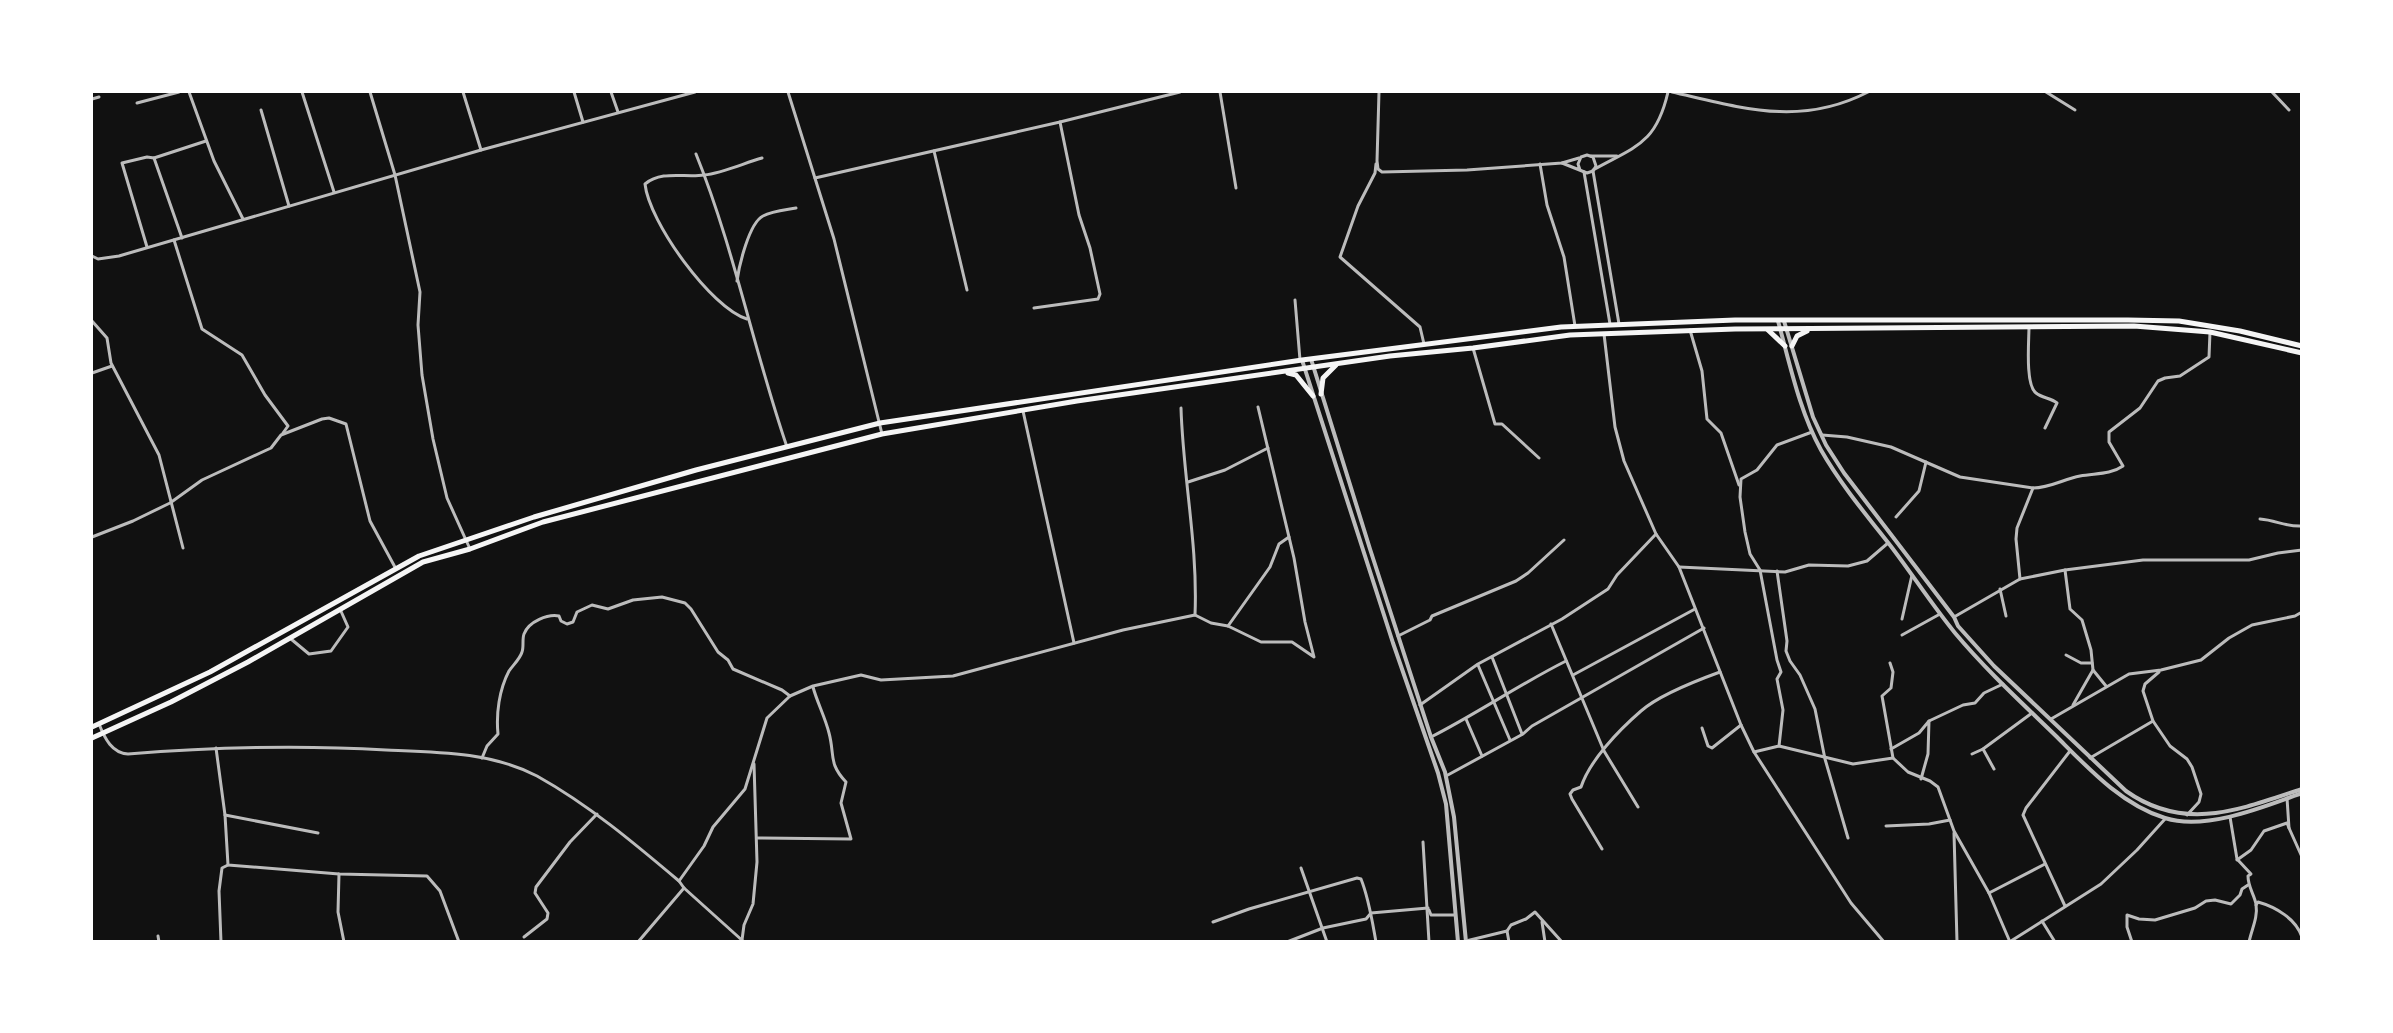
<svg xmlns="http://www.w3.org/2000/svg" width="2393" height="1033" font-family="Karla,sans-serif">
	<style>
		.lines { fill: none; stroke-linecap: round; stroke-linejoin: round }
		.minor { stroke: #bcbcbc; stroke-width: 3 }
		.tertiary { stroke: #bcbcbc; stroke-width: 4 }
		.primary { stroke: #f5f5f5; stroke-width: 5 }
	</style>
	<rect width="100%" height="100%" fill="#111"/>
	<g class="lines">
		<!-- minor -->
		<g class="minor">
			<polyline points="189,92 214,161 243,219"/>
			<polyline points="302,92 334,192"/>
			<polyline points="370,92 395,175 420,292 418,325 422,375 433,439 447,498 470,549"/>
			<polyline points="463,92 481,150"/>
			<polyline points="574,92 583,122"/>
			<polyline points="611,92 618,112"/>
			<polyline points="788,92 834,239 882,434"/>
			<polyline points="1220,92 1236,188"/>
			<polyline points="1379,92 1377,161 1378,169 1382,172 1467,170 1562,163 1579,158"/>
			<path d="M1672,92C1742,108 1800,127 1868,92"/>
			<polyline points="2046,92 2075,110"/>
			<polyline points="2272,92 2289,110"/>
			<polyline points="92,99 99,97"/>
			<polyline points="137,103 179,92"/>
			<polyline points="261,110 289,206"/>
			<polyline points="934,151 967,290"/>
			<path d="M696,154C734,248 754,351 787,447"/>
			<polyline points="1591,156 1617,156"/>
			<polyline points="154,158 182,238"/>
			<polyline points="1562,163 1587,173 1593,171 1596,166 1593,157 1587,155 1581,157 1578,164 1580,170"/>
			<polyline points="1376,164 1375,173 1358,206 1340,257 1420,327 1424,344"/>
			<polyline points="1540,164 1547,205 1564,257 1575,326"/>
			<path d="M1593,170C1636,146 1656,144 1668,92"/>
			<polyline points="1593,171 1619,324"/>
			<polyline points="1584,172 1610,324"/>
			<polyline points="815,178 1060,122 1180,92"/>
			<polyline points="174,240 202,329 242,355 265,395 288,426 283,433"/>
			<polyline points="147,247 122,163 147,157 154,158 206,141"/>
			<polyline points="92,256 98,259 119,256 481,150 695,92"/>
			<path d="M737,281C739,266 749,223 763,216C772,211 785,210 796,208"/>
			<polyline points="1295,300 1300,360"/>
			<polyline points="1034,308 1098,299 1100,294 1090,248 1079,215 1060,122"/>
			<path d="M747,319C711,308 649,222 645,184C662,170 685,178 704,175C723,173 744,163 762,158"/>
			<polyline points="92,321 107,338 111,363 159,455 183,548"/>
			<path d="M2029,327C2029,340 2025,385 2036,393C2042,398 2051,398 2057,403L2045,428"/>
			<polyline points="1690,330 1702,371 1707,419 1721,433 1739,485"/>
			<polyline points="1604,334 1615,427 1624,461 1656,534 1679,567 1741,725 1754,752 1851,903 1884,942"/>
			<polyline points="1473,348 1495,424 1502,424 1539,458"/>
			<polyline points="92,373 112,366"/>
			<path d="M1181,408C1183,477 1198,545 1195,615"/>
			<polyline points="1023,411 1074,643"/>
			<path d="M1822,435L1847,437L1891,447L1960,477L2033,488C2050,488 2064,479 2080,476C2095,473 2110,475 2123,466L2109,442V432L2140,408L2158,381L2165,378L2180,376L2209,357L2210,332"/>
			<polyline points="1188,482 1225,470 1268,448"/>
			<polyline points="1896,517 1919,491 1926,462"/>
			<path d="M2260,519C2276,520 2285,527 2302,526"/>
			<polyline points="92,537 133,521 170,503 202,480 271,448 281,435 322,419 329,418 346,424 370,521 396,569"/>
			<polyline points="1679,567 1785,572 1809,565 1848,566 1867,561 1888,543"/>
			<polyline points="2065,570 2070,609 2082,620 2091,650 2093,670 2073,705"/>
			<polyline points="1777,571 1787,641 1786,651 1790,661 1800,675 1815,709 1825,759 1848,838"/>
			<polyline points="2020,579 2016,539 2017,528 2033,488"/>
			<polyline points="2000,589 2006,616"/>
			<polyline points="1954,617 2020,579 2065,570 2143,560 2249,560 2278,553 2302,550"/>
			<polyline points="1902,619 1912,575"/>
			<polyline points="1551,624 1604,751 1638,807"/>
			<polyline points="1228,626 1270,567 1279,544 1289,537"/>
			<polyline points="1902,635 1940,614"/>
			<polyline points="1398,636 1430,620 1432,616 1516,581 1528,573 1564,540"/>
			<polyline points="291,639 309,654 331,651 348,627 340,609"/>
			<polyline points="2066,655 2081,663 2092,663"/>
			<polyline points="1492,657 1522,734"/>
			<polyline points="1890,663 1893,672 1891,688 1882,696 1893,758 1908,772 1930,781 1938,787 1954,831 1989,893 2010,942"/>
			<polyline points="1478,665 1510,740"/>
			<polyline points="2093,670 2106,686"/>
			<polyline points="2159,672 2145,684 2143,691 2153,721 2170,746 2187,759 2192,767 2201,794 2199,802 2187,815"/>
			<polyline points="1573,675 1695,609"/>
			<polyline points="1420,705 1478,664 1562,619 1608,589 1617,575 1656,534"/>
			<polyline points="1466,719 1482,756"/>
			<polyline points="2051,719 2129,674 2161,670 2201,660 2229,638 2252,625 2295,616 2302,612"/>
			<polyline points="1929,721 1963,705 1975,703 1984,693 2003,684"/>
			<path d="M99,724C105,739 112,753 128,754C214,747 300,745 386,750C437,752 491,752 537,776C589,805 634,843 679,881L684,888L744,942"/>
			<polyline points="1702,728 1708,746 1712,748 1741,725"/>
			<path d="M1431,737C1478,713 1520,684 1566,661"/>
			<polyline points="1779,746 1853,764 1893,758"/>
			<polyline points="216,748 225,815 228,865 339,874 427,876 440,891 459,942"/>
			<polyline points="1891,749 1919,733 1929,721 1928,754 1921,779"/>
			<polyline points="1983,749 1994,769"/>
			<polyline points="1754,752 1779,746 1783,710 1777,679 1781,672 1777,660 1760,570 1750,554 1745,532 1740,497 1741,479 1757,470 1777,445 1812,432"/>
			<polyline points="1972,754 1983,749 2032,713"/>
			<path d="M482,758L487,746L498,734C496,714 499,690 509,671C513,665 520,659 522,652C524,647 522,639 524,634C529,621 548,614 559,616L561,621L567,624L573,622L577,612L592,605L608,609L633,600L662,597L685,603L691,609L718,652L728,660L733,669L782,690L790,696"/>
			<polyline points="2090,758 2153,721"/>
			<polyline points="1446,776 1523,734 1532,726 1704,628"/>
			<polyline points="2287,798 2289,828 2302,857"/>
			<polyline points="225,815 318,833"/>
			<path d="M2230,817L2237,859L2251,874L2248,876C2248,887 2254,894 2256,904C2258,918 2252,928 2249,942"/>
			<polyline points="1886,826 1929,824 1950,820"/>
			<polyline points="1954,833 1957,942"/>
			<path d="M758,838L851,839L841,803L846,782C828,763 835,755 829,733C825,717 817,702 813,687"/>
			<polyline points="1423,842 1429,942"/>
			<path d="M1602,849L1572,799L1570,794L1573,790L1581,787C1590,760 1619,730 1641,711C1658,696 1698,680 1720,672"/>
			<polyline points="2237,860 2251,850 2264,831 2287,823 2289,828"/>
			<polyline points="1301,868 1327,942"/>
			<polyline points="339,874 338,912 344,942"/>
			<polyline points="679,881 704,846 713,827 745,789 767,718 790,696 813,686 861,675 881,680 953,676 1123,630 1195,615 1211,623 1228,626 1261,642 1292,642 1314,657 1305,622 1294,558 1258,407"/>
			<polyline points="1989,893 2045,864"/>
			<path d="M2256,905L2258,902C2276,907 2296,919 2302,937"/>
			<polyline points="2065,906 2023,815 2026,808 2070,751"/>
			<polyline points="1429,910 1431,915 1455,915"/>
			<polyline points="2042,921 2055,942"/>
			<path d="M1213,922L1249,909L1357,878L1361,879C1369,899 1372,920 1376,942"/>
			<polyline points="1542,922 1545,942"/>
			<polyline points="1507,931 1509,942"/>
			<polyline points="158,936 159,942"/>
			<polyline points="524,937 547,919 548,913 535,893 536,887 570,842 597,814"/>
			<polyline points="742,940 744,925 753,904 757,862 754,764"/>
			<polyline points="1466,941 1507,931 1511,925 1526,919 1535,912 1562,942"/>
			<polyline points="2011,941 2101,884 2137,850 2165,819"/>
			<polyline points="221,942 219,891 222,868 228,865"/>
			<polyline points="638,942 684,888"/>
			<polyline points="1287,942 1323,928 1366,919 1371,913 1428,908"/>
			<polyline points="2132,942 2127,927 2127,915 2139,919 2155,920 2195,908 2206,901 2215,900 2231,904 2240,895 2242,889 2248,885"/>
		</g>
		<!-- tertiary -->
		<g class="tertiary">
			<path d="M1778,321C1790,364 1799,410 1821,450C1841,485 1868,517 1893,549C1914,577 1933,606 1955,633C1986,670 2022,703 2057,737C2088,768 2122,805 2165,818C2205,831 2264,807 2302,793"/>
			<path d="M1784,321L1813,417L1826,445L1844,473L1954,617L1958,626L1994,666L2126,791C2185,833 2241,809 2302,789"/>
			<polyline points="1311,359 1370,549 1431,737 1445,772 1454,817 1466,942"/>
			<polyline points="1302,360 1393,643 1438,773 1446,804 1458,942"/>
		</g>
		<!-- primary -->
		<g class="primary">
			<polyline points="1768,330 1785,346"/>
			<polyline points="1792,346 1797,336 1807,331"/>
			<polyline points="1288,373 1296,375 1313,396"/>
			<polyline points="1321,394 1323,378 1336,365"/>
			<polyline points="92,727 210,672 419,556 534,517 696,470 880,423 1302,360 1561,327 1735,320 2128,320 2179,321 2240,331 2302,346"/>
			<polyline points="92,738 171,702 248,662 423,562 470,549 543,522 882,434 1077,401 1390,356 1473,348 1570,335 1735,329 2134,326 2210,332 2302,353"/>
		</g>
	</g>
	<!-- border -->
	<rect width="2393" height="1033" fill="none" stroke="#ffffff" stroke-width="186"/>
</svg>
